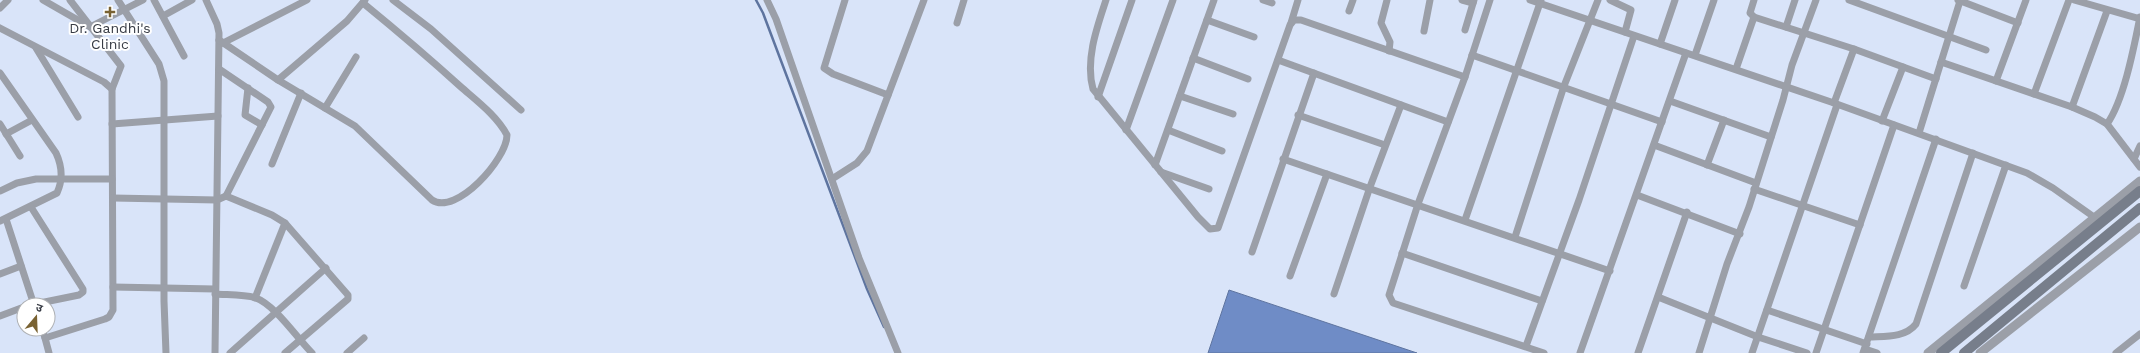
<svg xmlns="http://www.w3.org/2000/svg" width="2140" height="353" font-family="'Work Sans','Noto Sans Devanagari',sans-serif">
	<style>
		.water { fill: #6f8cc6; stroke: #5e749f }
		.lines { fill: none; stroke-linecap: round; stroke-linejoin: round }
		.stream { stroke: #5e749f; stroke-width: 2.5 }
		.minor { stroke: #9b9fa8; stroke-width: 7 }
		.tertiary { stroke: #9b9fa8; stroke-width: 9 }
		.secondary { stroke: #777e8b; stroke-width: 10 }
		.poi-dot { fill: #796232; stroke: #fff; stroke-width: 1.5 }
		.labels { text-anchor: middle; dominant-baseline: central; stroke-width: 4; stroke-linejoin: round; paint-order: stroke }
		.poi-label { font-size: 14px; fill: #373b44; stroke: #fff }
	</style>
	<rect width="100%" height="100%" fill="#d9e4f9"/>
	<!-- water -->
	<polygon class="water" points="1229,290 1417,353 1208,353"/>
	<g class="lines">
		<!-- stream -->
		<polyline class="stream" points="756,0 763,13 867,289 884,327"/>
		<!-- minor -->
		<g class="minor">
			<polyline points="43,0 90,27 143,0"/>
			<polyline points="70,0 121,66 112,89"/>
			<polyline points="118,0 159,64 164,81 164,301 166,353"/>
			<polyline points="154,0 184,56"/>
			<polyline points="206,0 217,24 219,33 215,353"/>
			<polyline points="393,0 431,29 521,110"/>
			<polyline points="767,0 776,19 859,258 898,353"/>
			<polyline points="845,0 824,68 833,74 888,95"/>
			<path d="M1106,0C1097,27 1085,60 1093,89L1198,217L1210,229L1218,228L1290,25L1294,20H1301L1465,77"/>
			<polyline points="1263,0 1272,3"/>
			<polyline points="1387,0 1381,23 1390,42 1389,51"/>
			<polyline points="1462,0 1473,3"/>
			<polyline points="1490,0 1465,77 1418,204 1389,295 1393,303 1544,353"/>
			<polyline points="1530,0 1834,103 2027,173 2053,188 2094,217"/>
			<polyline points="1610,0 1631,10 1625,32"/>
			<polyline points="1754,0 1750,13 1754,17 1854,49 1936,79"/>
			<polyline points="1849,0 1986,50"/>
			<polyline points="1958,0 2018,23"/>
			<polyline points="2074,0 2140,19"/>
			<polyline points="0,8 8,0"/>
			<polyline points="1349,11 1353,0"/>
			<polyline points="163,16 192,0"/>
			<polyline points="1207,20 1254,37"/>
			<polyline points="957,23 964,0"/>
			<polyline points="1291,23 1298,0"/>
			<polyline points="1786,27 1795,0"/>
			<polyline points="0,28 104,82 112,89 113,310 109,317 105,319 45,338 42,329"/>
			<polyline points="1465,30 1474,0"/>
			<polyline points="1424,31 1430,0"/>
			<path d="M219,40L278,80L355,126L432,200C456,216 507,159 507,135C497,116 477,101 461,87C429,58 396,30 363,3"/>
			<polyline points="223,43 307,0"/>
			<polyline points="1660,44 1675,0"/>
			<polyline points="36,48 78,117"/>
			<polyline points="1472,55 1662,122"/>
			<polyline points="1695,55 1714,0"/>
			<polyline points="1193,58 1248,79"/>
			<polyline points="1278,60 1448,122"/>
			<polyline points="1941,62 2072,107 2095,117 2107,124 2140,167"/>
			<polyline points="1736,69 1754,17"/>
			<path d="M0,73L56,153C62,166 63,180 57,193L0,221"/>
			<polyline points="278,80 347,21 365,0"/>
			<polyline points="1996,81 2026,0"/>
			<polyline points="248,88 245,115 262,125"/>
			<polyline points="2034,94 2069,0"/>
			<polyline points="1180,96 1233,114"/>
			<polyline points="1098,97 1132,0"/>
			<polyline points="1670,101 1771,137"/>
			<polyline points="1834,103 1854,49"/>
			<polyline points="2072,107 2107,11"/>
			<polyline points="325,108 356,57"/>
			<polyline points="1298,115 1385,145"/>
			<polyline points="1882,121 1903,67"/>
			<polyline points="0,124 20,156"/>
			<polyline points="112,124 218,116"/>
			<path d="M2107,124C2124,100 2134,47 2140,17"/>
			<polyline points="1126,130 1173,0"/>
			<polyline points="1168,130 1222,151"/>
			<polyline points="1919,133 1960,1"/>
			<polyline points="6,134 32,120"/>
			<polyline points="1654,145 1756,183"/>
			<polyline points="1283,159 1610,271"/>
			<polyline points="2134,159 2140,146"/>
			<polyline points="272,164 301,93"/>
			<polyline points="1155,165 1214,0"/>
			<polyline points="1707,165 1724,120"/>
			<polyline points="1161,172 1209,189"/>
			<polyline points="832,179 857,163 867,151 924,0"/>
			<polyline points="1754,189 1860,225"/>
			<polyline points="0,191 17,183 36,179 112,179"/>
			<polyline points="1637,195 1740,234"/>
			<polyline points="226,196 272,215 285,223 348,295 348,299 285,353"/>
			<polyline points="113,198 217,200 226,196 271,107 268,102 219,69"/>
			<polyline points="6,219 34,305"/>
			<polyline points="1465,220 1541,0"/>
			<polyline points="1515,237 1564,86 1598,0"/>
			<polyline points="1252,252 1314,73"/>
			<polyline points="1402,253 1542,301"/>
			<polyline points="0,274 21,266"/>
			<polyline points="1290,276 1327,174"/>
			<polyline points="1964,286 2006,165"/>
			<polyline points="113,287 215,289"/>
			<path d="M215,294C228,295 244,294 256,298C275,305 297,338 312,353"/>
			<polyline points="1334,294 1370,187 1401,105"/>
			<polyline points="1658,297 1758,337 1807,353"/>
			<polyline points="255,298 285,223"/>
			<polyline points="30,305 79,295 83,292 83,289 31,207"/>
			<polyline points="1767,310 1867,344"/>
			<polyline points="0,316 24,307"/>
			<path d="M1869,337C1885,336 1905,338 1916,324L1973,153"/>
			<polyline points="45,338 49,353"/>
			<polyline points="1526,346 1579,200 1634,36"/>
			<polyline points="1865,349 1877,353"/>
			<polyline points="230,353 326,268"/>
			<polyline points="347,353 364,338"/>
			<polyline points="1580,353 1686,53"/>
			<polyline points="1638,353 1687,212"/>
			<polyline points="1699,353 1727,264 1749,207 1783,100 1792,65 1816,0"/>
			<polyline points="1752,353 1837,105"/>
			<polyline points="1816,353 1894,125"/>
			<polyline points="1863,353 1936,139"/>
			<polyline points="2116,353 2140,334"/>
		</g>
		<!-- tertiary -->
		<g class="tertiary">
			<polyline points="1928,353 2140,181"/>
			<polyline points="1980,353 2140,227"/>
		</g>
		<!-- secondary -->
		<g class="secondary">
			<polyline points="1941,353 2140,191"/>
			<polyline points="1964,353 2140,208"/>
		</g>
	</g>
	<!-- markers -->
	<path class="poi-dot" d="M108 6h4v4h4v4h-4v4h-4v-4h-4v-4h4z"/>
	<g class="labels">
		<!-- poi labels -->
		<g class="poi-label">
			<text x="110" y="28">Dr. Gandhi's<tspan x="110" dy="16">Clinic</tspan></text>
		</g>
	</g>
	<!-- north arrow -->
	<g transform="translate(36 317) rotate(19)"><circle r="19" fill="#ffffff" stroke="#afb1b4"/>
	<path d="M0-3L7 15L0 10L-7 15Z" fill="#796232"/>
	<text y="-6" font-size="11" font-weight="bold" text-anchor="middle" fill="#373b44">उ</text>
	</g>
</svg>
